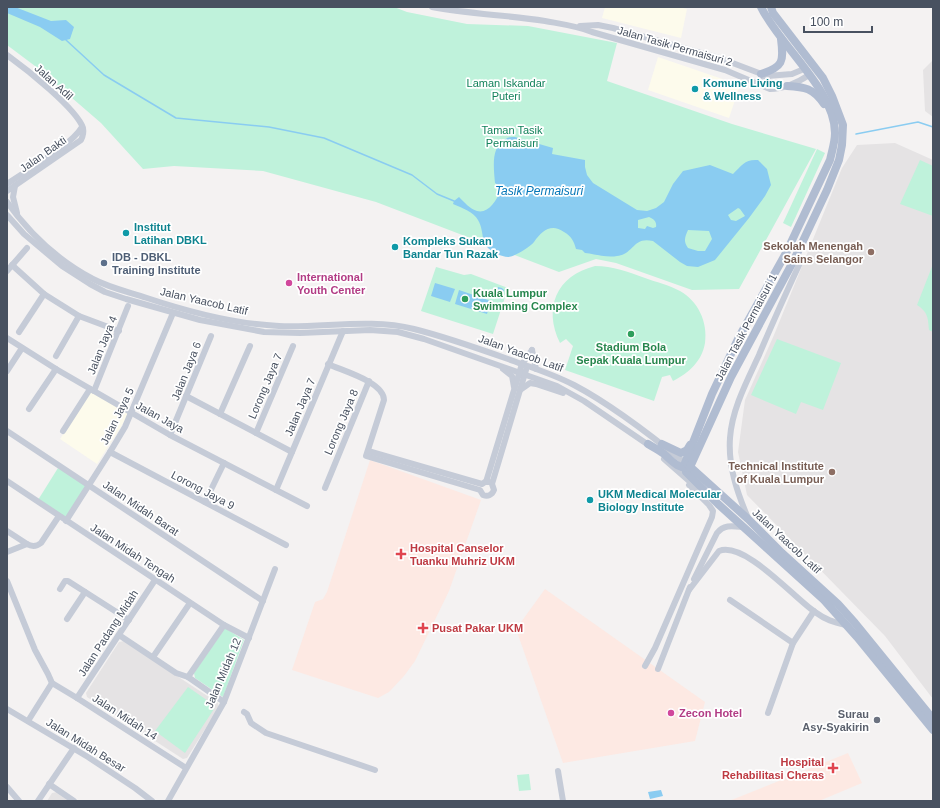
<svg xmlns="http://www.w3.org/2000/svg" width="940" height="808" font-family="Arial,sans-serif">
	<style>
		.commercial { fill: #fdfbec }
		.education { fill: #e5e3e4 }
		.medical { fill: #fde9e3 }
		.green { fill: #bff2db }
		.water { fill: #8accf1; fill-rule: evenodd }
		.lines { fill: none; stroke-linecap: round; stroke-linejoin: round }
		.stream { stroke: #8accf1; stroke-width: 1.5 }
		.minor { stroke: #c5cbd7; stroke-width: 6 }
		.major { stroke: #b0bcd1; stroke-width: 8 }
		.culture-dot { fill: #0f9aa8; stroke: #fff; stroke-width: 1.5 }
		.education-dot { fill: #8d6e63; stroke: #fff; stroke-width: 1.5 }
		.service-dot { fill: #5c6f8a; stroke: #fff; stroke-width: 1.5 }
		.hotel-dot { fill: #d1479c; stroke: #fff; stroke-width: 1.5 }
		.leisure-dot { fill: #2e9e5b; stroke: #fff; stroke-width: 1.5 }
		.health-dot { fill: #e0444e; stroke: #fff; stroke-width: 1.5 }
		.worship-dot { fill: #6b7280; stroke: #fff; stroke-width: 1.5 }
		.labels { text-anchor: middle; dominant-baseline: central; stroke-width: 3.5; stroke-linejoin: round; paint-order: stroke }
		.street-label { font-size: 11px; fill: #485160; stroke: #fff }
		.park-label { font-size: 11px; fill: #13825b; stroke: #fff }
		.culture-label { font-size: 11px; font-weight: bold; fill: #0d838f; stroke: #fff; text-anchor: start }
		.education-label { font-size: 11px; font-weight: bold; fill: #785e54; stroke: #fff; text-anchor: end }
		.service-label { font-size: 11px; font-weight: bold; fill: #4e5e75; stroke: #fff; text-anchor: start }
		.hotel-label { font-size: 11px; font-weight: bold; fill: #b23c85; stroke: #fff; text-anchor: start }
		.leisure-label { font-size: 11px; font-weight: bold; fill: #27864d; stroke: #fff; text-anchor: start }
		.health-label { font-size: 11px; font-weight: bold; fill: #be3a42; stroke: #fff; text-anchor: start }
		.worship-label { font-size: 11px; font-weight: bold; fill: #5b616d; stroke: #fff; text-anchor: end }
		.water-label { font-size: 12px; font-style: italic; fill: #0576b7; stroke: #fff }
	</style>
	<rect width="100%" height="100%" fill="#f4f2f2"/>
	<!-- commercial -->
	<g class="commercial">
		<polygon points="605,7 679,7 687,9 681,38 602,18"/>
		<polygon points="658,57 740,85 729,118 648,90"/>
		<polygon points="91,391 129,414 97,464 60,439"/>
	</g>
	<!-- education -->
	<g class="education">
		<polygon points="933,60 933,117 925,111 923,70"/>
		<polygon points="895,143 933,160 933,699 885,636 747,495 738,452 745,400 774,335 842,168 857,145"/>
		<polygon points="124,641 218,703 219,707 187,758 183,759 87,697 86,693 119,642"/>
		<polygon points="57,792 70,801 47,801 52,793"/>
	</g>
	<!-- medical -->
	<g class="medical">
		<polygon points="370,460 481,500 449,591 415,661 404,676 389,692 378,698 292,670 315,602 323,599 327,592"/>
		<polygon points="545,589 705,702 695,741 563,763 516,629"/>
		<polygon points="848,753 862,783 819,801 729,801"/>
	</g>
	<!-- green -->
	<g class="green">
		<polygon points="7,7 394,7 407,12 467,24 528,26 617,43 607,81 732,124 816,149 739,289 692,290 616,263 596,259 559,272 376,202 263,171 174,166 143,169 101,123 35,66 7,45"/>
		<polygon points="817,149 825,153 791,227 783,223"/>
		<polygon points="920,160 933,166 933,216 900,204"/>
		<path d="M933,264V332L929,330C928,318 928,312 917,305Z"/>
		<path d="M595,266C613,266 628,272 645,278C656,282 669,285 680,291C698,301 708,322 705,343C702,361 689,373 673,381L670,375L662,377L654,401L565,370L573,346L566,339L560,343C543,308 556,276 595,266Z"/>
		<polygon points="436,267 464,275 471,274 508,288 493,334 421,311"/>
		<polygon points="777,339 841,363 823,410 801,402 796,414 751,395"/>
		<polygon points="58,468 87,485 66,518 38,500"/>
		<polygon points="225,628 244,640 223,697 195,678 194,673"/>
		<polygon points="188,687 211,703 214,709 185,753 155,731"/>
		<polygon points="529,774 531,790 519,791 517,775"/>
	</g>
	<!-- water -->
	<g class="water">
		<polygon points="7,7 15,7 51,21 66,20 74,27 70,39 62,41 40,27 7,13"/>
		<path d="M515,137L553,148L552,154L585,160V167L587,175L593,183L637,210L647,211L656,208L664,202L673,184L683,171L710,165L733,174C742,165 745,159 758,160L767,169L771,185L765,196L749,218L715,260L698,267L687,266L680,262L653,241C633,236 634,254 617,256C607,258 595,254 585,253L582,250L576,249C574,241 571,236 564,232C551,223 542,231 534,242C530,247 514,257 508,257C504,257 499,255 496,253C478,245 486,234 478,220C474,212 462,208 453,204L454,201L459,197C464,202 470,209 477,211C488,214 496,201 500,192L499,186L495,183C494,170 490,146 506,139C508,137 512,137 515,137ZM738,208L740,209L745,216L736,221L731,220L728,215ZM649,217C654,219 657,222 656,227L653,228L647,226L645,229L638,228V220ZM688,230L709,231L712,239L705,251H698L688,248C683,241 685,237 688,230Z"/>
		<polygon points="435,283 455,289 450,302 431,296"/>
		<polygon points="498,287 502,288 504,290 501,299 497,298 496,296"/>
		<polygon points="459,290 491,301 487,314 455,304"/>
		<polygon points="661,790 663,796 650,799 648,792"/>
	</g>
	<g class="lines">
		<!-- stream -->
		<g class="stream">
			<polyline points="66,40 104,75 176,118 269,127 324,138 412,175 437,194 454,201"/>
			<polyline points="856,134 918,122 933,127"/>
		</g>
		<!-- minor -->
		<g class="minor">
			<path d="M432,7C469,14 507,15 545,21C561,24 577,26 592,32L725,70L770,89C785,89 797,83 809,75"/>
			<polyline points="580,26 598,25 613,28 722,59 767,76 792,74 804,69"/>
			<path d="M7,55C25,68 77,109 83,128C84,133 83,136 81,140L7,191"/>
			<polyline points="761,84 769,84 771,82 762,77"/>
			<path d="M7,184C27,170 71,146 82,127"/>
			<polyline points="15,186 13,197 17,213"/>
			<path d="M7,202C29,233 59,261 93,279C110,288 129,292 147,298C189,312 234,324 279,326C324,328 370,318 414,329C446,337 477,348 508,359C530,367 553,374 574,385C612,405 652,436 685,463"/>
			<polyline points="7,215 24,234 62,266 90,284 105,292 126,299 200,320 264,332 300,333 370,330 398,332 424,339 557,386 584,401 650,446"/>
			<polyline points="12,265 44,294 79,316 119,331"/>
			<polyline points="7,271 27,248"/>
			<polyline points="19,332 44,294"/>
			<polyline points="7,338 56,369 170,435 307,506"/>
			<polyline points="532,350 536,369"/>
			<polyline points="56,356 79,316"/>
			<path d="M328,364C343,371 384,382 384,400L366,456L480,490L483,495C488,497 492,495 494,490L492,484L526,370"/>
			<polyline points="503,369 512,376 514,387"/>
			<polyline points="7,371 22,348"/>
			<polyline points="520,390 530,383 536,384 563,393"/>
			<polyline points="94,391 128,306"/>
			<polyline points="186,396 292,452"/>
			<polyline points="29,409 56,369"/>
			<polyline points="220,414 250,346"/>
			<polyline points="7,431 263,601"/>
			<polyline points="63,431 90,389"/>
			<polyline points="256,433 293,346"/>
			<polyline points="170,435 211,336"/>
			<polyline points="368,451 482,484 485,482 489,482"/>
			<polyline points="110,452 286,545"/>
			<polyline points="664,459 696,487"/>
			<polyline points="7,481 224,625 249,638"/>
			<polyline points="486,482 522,364 532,350"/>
			<polyline points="325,488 369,381"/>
			<polyline points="276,490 343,331"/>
			<polyline points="205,502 224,463"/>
			<path d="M748,518C737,492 728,466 730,438C732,409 747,381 759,355C772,324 786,293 800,263L794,260"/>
			<polyline points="66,521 110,452 125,427 173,313"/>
			<polyline points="7,531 27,544"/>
			<path d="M7,552L27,544C32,547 36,547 41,543L59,516"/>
			<path d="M694,579L717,533C724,524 733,526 743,527"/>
			<polyline points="7,581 35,650 48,674 52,683 77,698 186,768"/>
			<polyline points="60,589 65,581 68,581 129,620"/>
			<path d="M689,590L719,551C745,541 794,598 815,612C826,620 833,622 846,625"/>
			<polyline points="730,600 793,643"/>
			<polyline points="67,619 85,592"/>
			<polyline points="119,635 176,673 188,677 224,702"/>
			<polyline points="153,657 190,603"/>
			<polyline points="645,666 655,648 712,517 713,511 709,505 689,485"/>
			<polyline points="658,669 690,587"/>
			<polyline points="188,677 224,625"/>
			<polyline points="77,698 155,580"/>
			<polyline points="7,709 88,757 135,788 152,801"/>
			<polyline points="244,712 247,714 251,723 266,733 375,770"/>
			<polyline points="768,713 793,643 814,611"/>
			<polyline points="28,721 52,683"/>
			<polyline points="558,771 563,801"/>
			<polyline points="49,784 74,801"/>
			<polyline points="7,787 19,801"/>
			<polyline points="38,801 74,748"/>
			<polyline points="168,801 224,702 275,569"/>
		</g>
		<!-- major -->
		<g class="major">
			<path d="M761,7C779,45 835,90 835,133C835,142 832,151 830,160L786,253L739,337L712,394L685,463L686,472L718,504L824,600L857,637L933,730"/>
			<path d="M761,74C783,67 784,62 781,39"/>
			<path d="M787,86C805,87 813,88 824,104"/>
			<path d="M648,444C653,447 659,450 664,454C671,460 679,470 689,467"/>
			<polyline points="662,444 681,453 687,450 690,445"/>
			<polyline points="687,464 748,519 782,553 838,604 855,623 933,719"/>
			<polyline points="690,467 731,377 794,260 827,190 839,160 842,145 843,125 832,96 823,78 773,13 771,7"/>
		</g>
	</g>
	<!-- markers -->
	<g class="culture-dot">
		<circle cx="695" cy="89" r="4"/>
		<circle cx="126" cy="233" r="4"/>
		<circle cx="395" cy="247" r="4"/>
		<circle cx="590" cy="500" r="4"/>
	</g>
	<g class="education-dot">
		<circle cx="871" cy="252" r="4"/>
		<circle cx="832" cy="472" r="4"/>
	</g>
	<circle class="service-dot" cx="104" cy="263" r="4"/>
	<g class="hotel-dot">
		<circle cx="289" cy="283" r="4"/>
		<circle cx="671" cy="713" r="4"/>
	</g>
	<g class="leisure-dot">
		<circle cx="465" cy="299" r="4"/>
		<circle cx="631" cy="334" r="4"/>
	</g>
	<g class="health-dot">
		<path d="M399 548h4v4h4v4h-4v4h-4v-4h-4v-4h4z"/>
		<path d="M421 622h4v4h4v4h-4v4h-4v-4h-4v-4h4z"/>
		<path d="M831 762h4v4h4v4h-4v4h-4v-4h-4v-4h4z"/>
	</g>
	<circle class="worship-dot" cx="877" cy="720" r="4"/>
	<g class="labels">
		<!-- street labels -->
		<g class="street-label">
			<text transform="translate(675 46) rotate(16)">Jalan Tasik Permaisuri 2</text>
			<text transform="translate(54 82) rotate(42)">Jalan Adil</text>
			<text transform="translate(43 154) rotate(-35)">Jalan Bakti</text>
			<text transform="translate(204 301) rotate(13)">Jalan Yaacob Latif</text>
			<text transform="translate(746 327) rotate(-62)">Jalan Tasik Permaisuri 1</text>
			<text transform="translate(102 345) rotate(-68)">Jalan Jaya 4</text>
			<text transform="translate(521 353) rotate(20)">Jalan Yaacob Latif</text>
			<text transform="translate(186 371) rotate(-68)">Jalan Jaya 6</text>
			<text transform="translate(265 386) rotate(-67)">Lorong Jaya 7</text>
			<text transform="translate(300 407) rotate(-67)">Jalan Jaya 7</text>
			<text transform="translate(117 416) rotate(-64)">Jalan Jaya 5</text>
			<text transform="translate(160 417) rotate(29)">Jalan Jaya</text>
			<text transform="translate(341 422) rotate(-67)">Lorong Jaya 8</text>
			<text transform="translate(203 490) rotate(28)">Lorong Jaya 9</text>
			<text transform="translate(141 508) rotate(34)">Jalan Midah Barat</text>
			<text transform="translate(787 541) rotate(43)">Jalan Yaacob Latif</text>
			<text transform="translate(133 553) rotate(33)">Jalan Midah Tengah</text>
			<text transform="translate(108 633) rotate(-57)">Jalan Padang Midah</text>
			<text transform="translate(223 673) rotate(-67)">Jalan Midah 12</text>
			<text transform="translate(125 717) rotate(33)">Jalan Midah 14</text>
			<text transform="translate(86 745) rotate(32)">Jalan Midah Besar</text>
		</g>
		<!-- park labels -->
		<g class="park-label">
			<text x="506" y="83">Laman Iskandar<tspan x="506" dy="13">Puteri</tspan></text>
			<text x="512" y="130">Taman Tasik<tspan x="512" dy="13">Permaisuri</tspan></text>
		</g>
		<!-- culture labels -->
		<g class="culture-label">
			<text x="703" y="83">Komune Living<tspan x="703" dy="13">&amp; Wellness</tspan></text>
			<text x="134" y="227">Institut<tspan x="134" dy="13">Latihan DBKL</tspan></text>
			<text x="403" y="241">Kompleks Sukan<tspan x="403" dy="13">Bandar Tun Razak</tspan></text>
			<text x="598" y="494">UKM Medical Molecular<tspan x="598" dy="13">Biology Institute</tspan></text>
		</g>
		<!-- education labels -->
		<g class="education-label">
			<text x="863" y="246">Sekolah Menengah<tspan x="863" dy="13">Sains Selangor</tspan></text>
			<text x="824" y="466">Technical Institute<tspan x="824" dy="13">of Kuala Lumpur</tspan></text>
		</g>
		<!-- service labels -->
		<g class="service-label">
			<text x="112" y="257">IDB - DBKL<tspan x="112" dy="13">Training Institute</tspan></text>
		</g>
		<!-- hotel labels -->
		<g class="hotel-label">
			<text x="297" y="277">International<tspan x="297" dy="13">Youth Center</tspan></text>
			<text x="679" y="713">Zecon Hotel</text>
		</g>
		<!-- leisure labels -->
		<g class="leisure-label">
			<text x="473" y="293">Kuala Lumpur<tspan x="473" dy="13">Swimming Complex</tspan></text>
			<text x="631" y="347" text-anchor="middle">Stadium Bola<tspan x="631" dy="13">Sepak Kuala Lumpur</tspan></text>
		</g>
		<!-- health labels -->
		<g class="health-label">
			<text x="410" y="548">Hospital Canselor<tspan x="410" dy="13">Tuanku Muhriz UKM</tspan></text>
			<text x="432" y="628">Pusat Pakar UKM</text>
			<text x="824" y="762" text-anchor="end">Hospital<tspan x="824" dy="13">Rehabilitasi Cheras</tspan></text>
		</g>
		<!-- worship labels -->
		<g class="worship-label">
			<text x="869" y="714">Surau<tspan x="869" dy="13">Asy-Syakirin</tspan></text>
		</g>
		<!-- water labels -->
		<g class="water-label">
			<text x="539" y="191">Tasik Permaisuri</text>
		</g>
	</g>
	<!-- border -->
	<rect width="940" height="808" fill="none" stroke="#485160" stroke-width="16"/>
	<!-- scale -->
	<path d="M804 26v6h68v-6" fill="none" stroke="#485160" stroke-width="2"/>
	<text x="810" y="26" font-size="12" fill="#485160" stroke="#ffffff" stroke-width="3" paint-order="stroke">100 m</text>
</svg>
